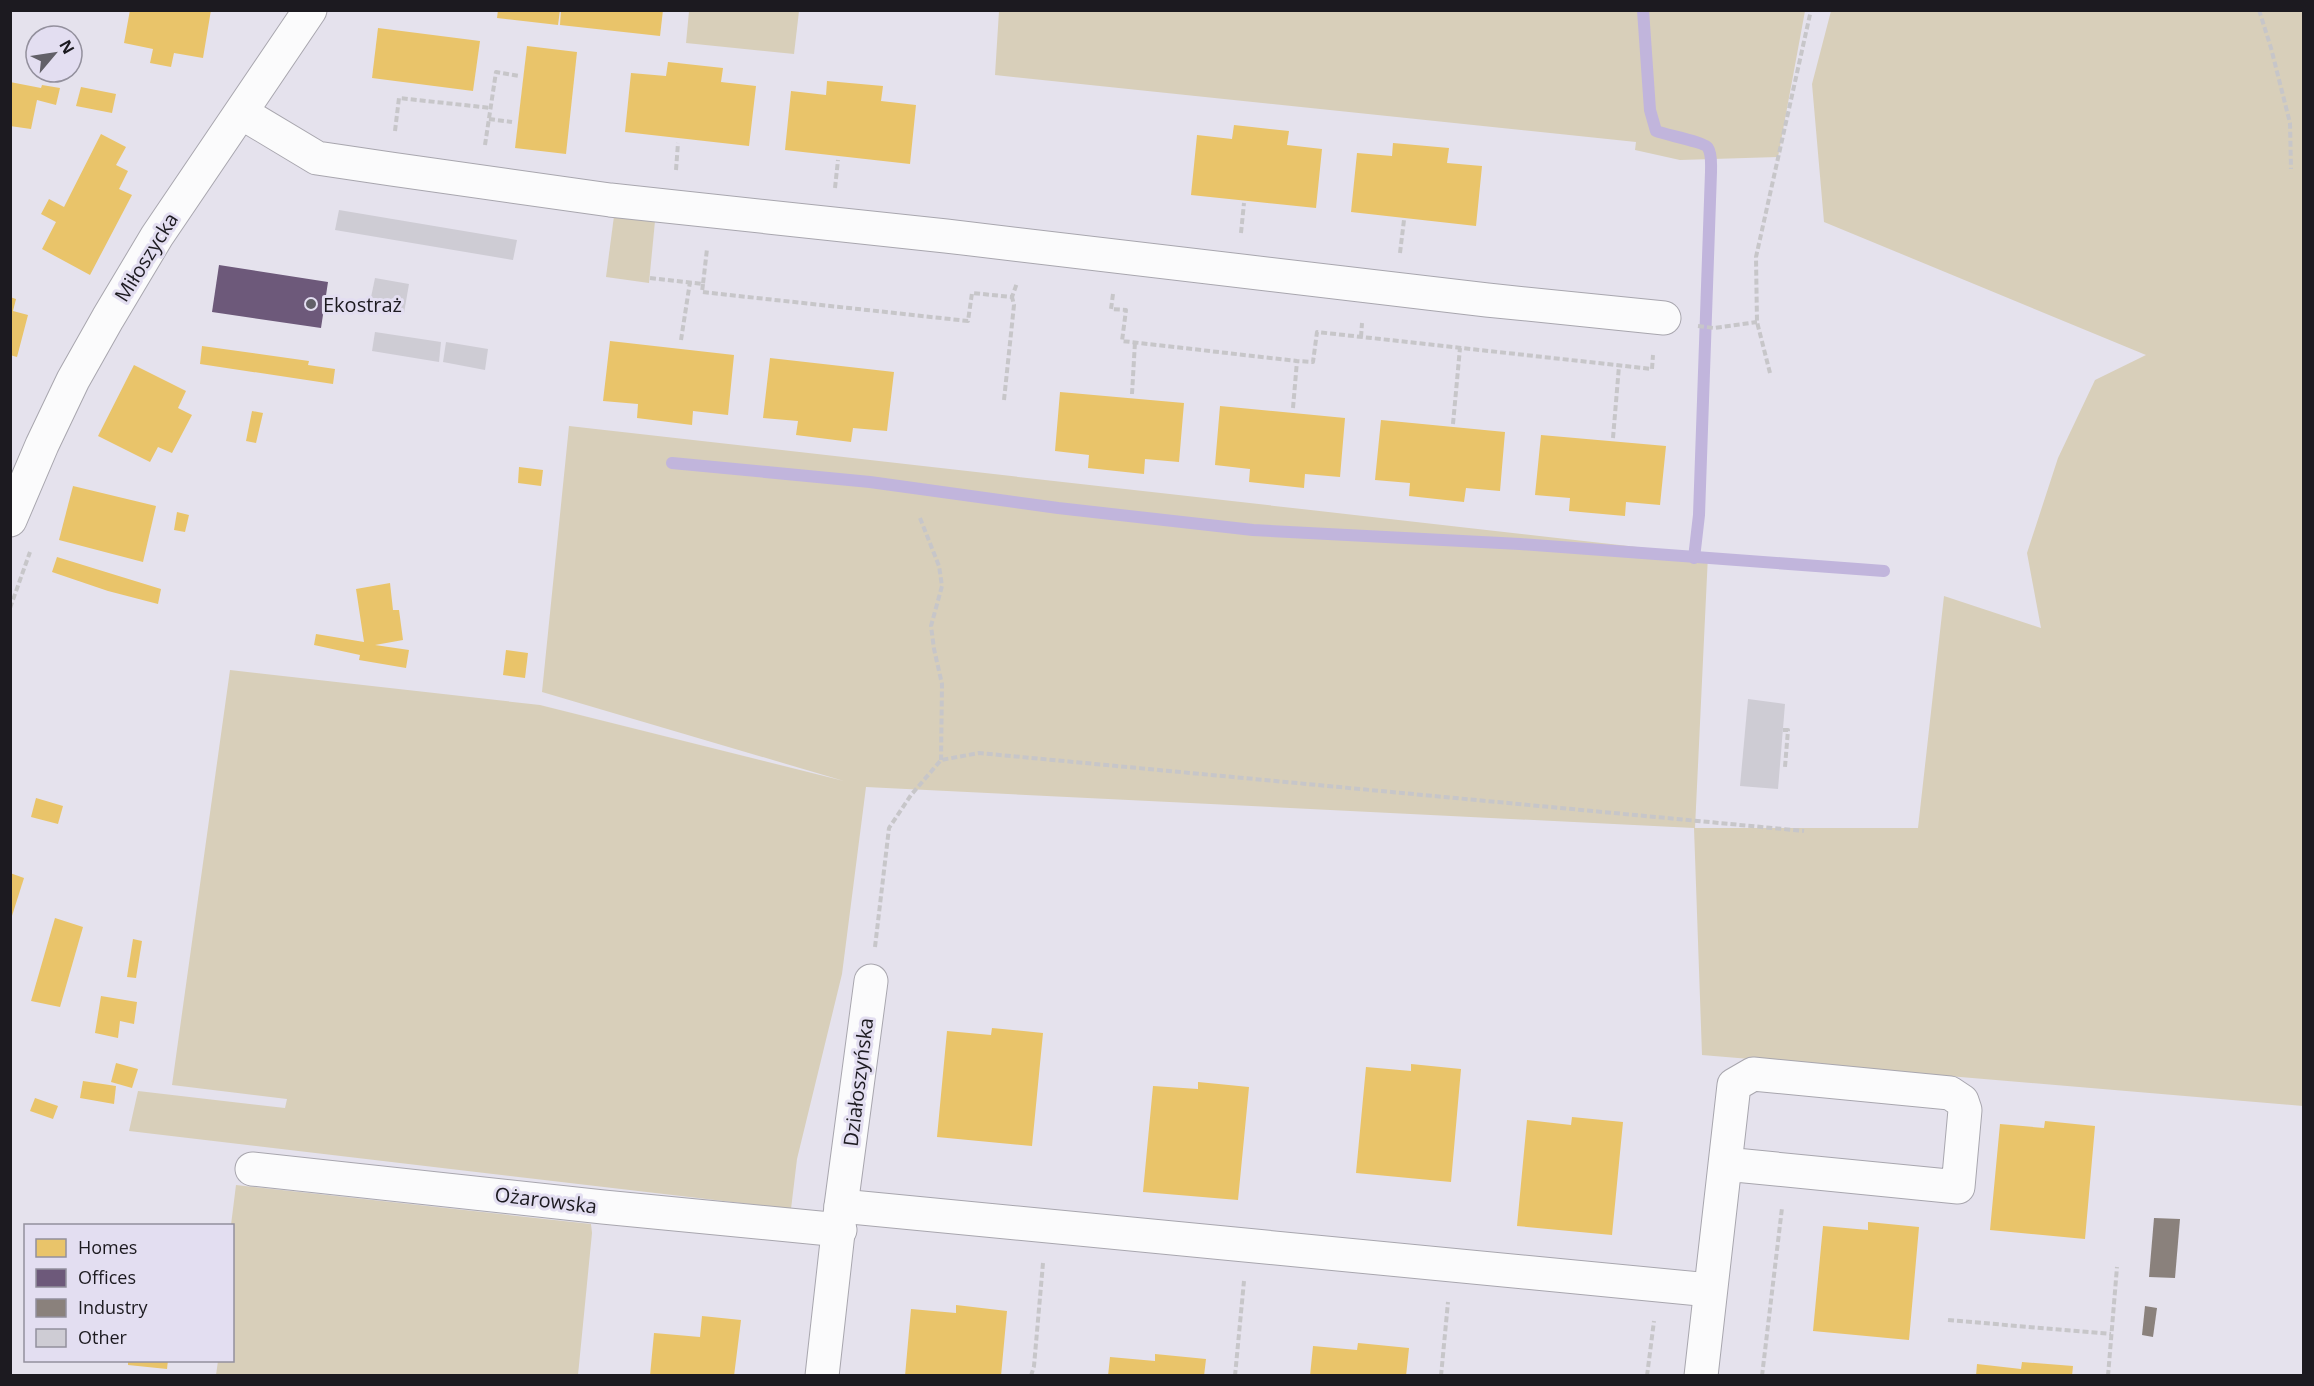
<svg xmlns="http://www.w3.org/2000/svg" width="2314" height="1386" font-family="'Open Sans',sans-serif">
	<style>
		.green { fill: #d8cfba }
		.homes { fill: #e9c46a }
		.offices { fill: #6d597a }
		.industry { fill: #8a817c }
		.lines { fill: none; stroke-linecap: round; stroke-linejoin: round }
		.stream { stroke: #c1b5dc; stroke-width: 12 }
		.building { fill: #ceccd4 }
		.minor-casing { stroke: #a8a6ae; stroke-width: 35 }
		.path { stroke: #c7c6c9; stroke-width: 4; stroke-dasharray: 6 3; stroke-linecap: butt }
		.minor { stroke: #fbfbfc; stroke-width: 33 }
		.poi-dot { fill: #626068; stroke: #e3def1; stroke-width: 2 }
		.labels { text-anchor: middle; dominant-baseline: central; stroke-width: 6; stroke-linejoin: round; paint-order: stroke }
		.street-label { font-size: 20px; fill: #1c1a20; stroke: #e3def1 }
		.poi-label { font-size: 20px; fill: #1c1a20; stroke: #e3def1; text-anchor: start }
	</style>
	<rect width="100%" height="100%" fill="#e5e2ed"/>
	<!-- green -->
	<g class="green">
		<polygon points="689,11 799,11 794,54 686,43"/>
		<polygon points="999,11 999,10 1805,11 1778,157 1680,160 1635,150 1636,142 995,75"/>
		<polygon points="1831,11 2303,11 2303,1106 1702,1055 1694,828 866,787 842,974 797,1159 791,1209 129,1131 138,1091 285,1108 287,1099 172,1085 230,670 540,705 844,781 542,692 569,426 1708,555 1695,828 1918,828 1944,596 2041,628 2027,553 2058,458 2095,380 2146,355 1824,222 1812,84"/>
		<polygon points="614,216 655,221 649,283 606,277"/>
		<polygon points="236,1185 591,1224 592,1233 578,1375 216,1375 218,1361 232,1360 231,1225"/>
	</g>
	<!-- homes -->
	<g class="homes">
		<polygon points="130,10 211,10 203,58 174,53 171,67 150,63 153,49 124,43"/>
		<polygon points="498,10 560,10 558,25 497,18"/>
		<polygon points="561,10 663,10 660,36 560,25"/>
		<polygon points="378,28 480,41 473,91 372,78"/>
		<polygon points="527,46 577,52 566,154 515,148"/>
		<polygon points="668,62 723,68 721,82 756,86 749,146 625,132 631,73 666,76"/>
		<polygon points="827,81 883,86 881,101 916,105 910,164 785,150 791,91 826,95"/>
		<polygon points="10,82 41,88 42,85 60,88 56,105 37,100 31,129 10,126"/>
		<polygon points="81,87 116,94 112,113 76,106"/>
		<polygon points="1234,125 1289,131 1287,145 1322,149 1316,208 1191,195 1197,135 1232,139"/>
		<polygon points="101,134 126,147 116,165 128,171 119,189 132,195 90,275 42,249 56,222 41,214 49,199 64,207"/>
		<polygon points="1393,143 1449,148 1447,163 1482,166 1476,226 1351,212 1357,153 1392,156"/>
		<polygon points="10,297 16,299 13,311 28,315 17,357 10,355"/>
		<polygon points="610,341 734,355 728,415 693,411 692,425 637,418 638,404 603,401"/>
		<polygon points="202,346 309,361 308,365 335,369 333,384 200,364"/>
		<polygon points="770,358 894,372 887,431 853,428 851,442 796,435 798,421 763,418"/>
		<polygon points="134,365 186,391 178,408 192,415 172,453 158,447 150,462 98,436"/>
		<polygon points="1060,392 1184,403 1179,462 1145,459 1144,474 1088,468 1089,455 1055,451"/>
		<polygon points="1220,406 1345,418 1340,477 1305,474 1304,488 1249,482 1250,469 1215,465"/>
		<polygon points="252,411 263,413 256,443 246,441"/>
		<polygon points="1381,420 1505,432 1500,491 1466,488 1464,502 1409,496 1410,483 1375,480"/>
		<polygon points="1541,435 1666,446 1660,505 1626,502 1625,516 1569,511 1570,498 1535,495"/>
		<polygon points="519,467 543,470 541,486 518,483"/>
		<polygon points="73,486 156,506 143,562 59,540"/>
		<polygon points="177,512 189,515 185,532 174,530"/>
		<polygon points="57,557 161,589 158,604 108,591 52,572"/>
		<polygon points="390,583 393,610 399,610 403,640 375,645 409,650 406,668 359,660 360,655 314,645 316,634 364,642 356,589"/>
		<polygon points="506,650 528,653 525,678 503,675"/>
		<polygon points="36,798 63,806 58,824 31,817"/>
		<polygon points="10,873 24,878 11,919 10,919"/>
		<polygon points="55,918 83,927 60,1007 31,1001"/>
		<polygon points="133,939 142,941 136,978 127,977"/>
		<polygon points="101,996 137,1002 134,1024 120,1021 118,1038 95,1033"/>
		<polygon points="992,1028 1043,1033 1032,1146 937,1137 947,1031 991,1035"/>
		<polygon points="116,1063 138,1069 132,1088 111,1082"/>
		<polygon points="1411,1064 1461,1069 1451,1182 1356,1173 1366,1067 1411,1071"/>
		<polygon points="83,1081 116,1086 114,1104 80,1098"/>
		<polygon points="1198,1082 1249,1087 1238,1200 1143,1192 1153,1086 1198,1089"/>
		<polygon points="35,1098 58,1106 53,1119 30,1111"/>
		<polygon points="1572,1117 1623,1122 1612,1235 1517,1226 1527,1120 1571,1125"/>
		<polygon points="2045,1121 2095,1126 2085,1239 1990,1230 2000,1124 2044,1128"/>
		<polygon points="1868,1222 1919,1227 1909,1340 1813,1331 1823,1226 1868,1230"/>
		<polygon points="956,1305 1007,1311 1001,1376 905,1376 911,1309 956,1313"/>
		<polygon points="702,1316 741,1320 734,1376 650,1376 654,1333 700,1337"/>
		<polygon points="1358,1343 1409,1348 1406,1376 1310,1376 1313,1346 1357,1350"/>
		<polygon points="1155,1354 1206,1359 1204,1376 1108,1376 1110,1357 1155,1361"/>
		<polygon points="128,1360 168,1360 167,1369 128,1365"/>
		<polygon points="2022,1362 2073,1366 2072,1376 1976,1376 1977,1364 2021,1369"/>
	</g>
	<!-- offices -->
	<polygon class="offices" points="219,265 328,282 321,328 212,312"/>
	<!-- industry -->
	<g class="industry">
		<polygon points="2154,1218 2180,1219 2175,1278 2149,1277"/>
		<polygon points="2145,1306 2157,1308 2153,1337 2142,1335"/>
	</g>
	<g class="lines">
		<!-- stream -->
		<g class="stream">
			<path d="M1643,10L1650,110L1656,131C1666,135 1705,142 1708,148C1712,154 1711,165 1711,172L1699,515L1694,558"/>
			<polyline points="672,463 870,482 1058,508 1253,530 1520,544 1884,571"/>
		</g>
	</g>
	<!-- building -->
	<g class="building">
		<polygon points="339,210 517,240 513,260 335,230"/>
		<polygon points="375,278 409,284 404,313 369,307"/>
		<polygon points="375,332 441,342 439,362 372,351"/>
		<polygon points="446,342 488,349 485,370 443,362"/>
		<polygon points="1748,699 1785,704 1778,789 1740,786"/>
	</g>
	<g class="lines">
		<defs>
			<g id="minor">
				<polyline points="242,113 317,158 391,169 610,200 946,236 1487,300 1664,318"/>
				<polyline points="10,520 42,445 73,380 108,318 157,236 310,10"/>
				<polyline points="252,1169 603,1207 840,1230"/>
				<polyline points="841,1206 1710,1290"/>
				<polyline points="822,1376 841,1206 871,981"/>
				<polyline points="1701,1376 1734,1085 1753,1074 1950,1093 1962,1101 1965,1110 1958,1187 1725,1164"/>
			</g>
		</defs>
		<!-- minor casing -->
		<use href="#minor" class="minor-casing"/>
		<!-- path -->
		<g class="path">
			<polyline points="2259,10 2271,48 2290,123 2291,169"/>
			<polyline points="489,119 512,122"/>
			<polyline points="395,131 399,98 491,108"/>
			<polyline points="485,145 496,72 519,76"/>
			<polyline points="676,170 678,143"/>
			<polyline points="835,188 838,160"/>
			<polyline points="1241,233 1244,203"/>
			<polyline points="1400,253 1404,220"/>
			<polyline points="650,278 703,284 707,249"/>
			<polyline points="703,284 702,292 968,321 972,293 1012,297 1017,283"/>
			<polyline points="1113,294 1111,309 1126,310 1122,341 1297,361 1313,362 1317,332 1652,369 1653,355"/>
			<polyline points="1698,326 1714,328 1757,322"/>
			<polyline points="1361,337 1362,323"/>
			<polyline points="681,340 690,282"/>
			<polyline points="1770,373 1757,322 1756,257 1811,10"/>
			<polyline points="1132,394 1135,342"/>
			<polyline points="1004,400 1014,305 1012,297"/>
			<polyline points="1293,408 1297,361"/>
			<polyline points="1453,424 1460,348"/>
			<polyline points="1613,438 1619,366"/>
			<polyline points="920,518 939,566 942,586 931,626 934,649 942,684 941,760"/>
			<polyline points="10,608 30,552"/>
			<polyline points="1783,730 1788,730 1785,767"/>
			<polyline points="875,947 889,828 911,795 941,760 979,753 1804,831"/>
			<polyline points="1948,1320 2111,1334"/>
			<polyline points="1031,1376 1034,1366 1043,1263"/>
			<polyline points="1235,1376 1244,1281"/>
			<polyline points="1441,1376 1448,1302"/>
			<polyline points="1647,1376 1654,1321"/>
			<polyline points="1762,1376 1782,1208"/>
			<polyline points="2108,1376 2117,1267"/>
		</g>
		<!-- minor -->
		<use href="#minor" class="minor"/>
	</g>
	<!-- markers -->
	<circle class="poi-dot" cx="311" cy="304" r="6"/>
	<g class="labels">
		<!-- street labels -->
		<g class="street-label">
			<text transform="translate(146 257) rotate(-58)">Miłoszycka</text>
			<text transform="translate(858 1082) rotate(-83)">Działoszyńska</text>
			<text transform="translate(546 1200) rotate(7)">Ożarowska</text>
		</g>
		<!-- poi labels -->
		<g class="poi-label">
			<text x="323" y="304">Ekostraż</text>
		</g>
	</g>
	<!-- border -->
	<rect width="2314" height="1386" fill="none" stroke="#1c1a20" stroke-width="24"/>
	<!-- legend -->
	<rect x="24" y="1224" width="210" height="138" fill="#e3def1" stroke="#93909d" stroke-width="1.5"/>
	<rect x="36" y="1239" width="30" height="18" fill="#e9c46a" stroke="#93909d" stroke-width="1.5"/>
	<text x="78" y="1254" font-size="18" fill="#1c1a20">Homes</text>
	<rect x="36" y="1269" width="30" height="18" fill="#6d597a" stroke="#93909d" stroke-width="1.5"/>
	<text x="78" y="1284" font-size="18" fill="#1c1a20">Offices</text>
	<rect x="36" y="1299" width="30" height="18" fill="#8a817c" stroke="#93909d" stroke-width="1.5"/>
	<text x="78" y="1314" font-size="18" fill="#1c1a20">Industry</text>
	<rect x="36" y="1329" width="30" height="18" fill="#ceccd4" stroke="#93909d" stroke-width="1.5"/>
	<text x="78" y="1344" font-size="18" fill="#1c1a20">Other</text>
	<!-- north arrow -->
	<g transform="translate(54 54) rotate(61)"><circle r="28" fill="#e3def1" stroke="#93909d" stroke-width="1.5"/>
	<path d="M0-4.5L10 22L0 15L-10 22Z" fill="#626068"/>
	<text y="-9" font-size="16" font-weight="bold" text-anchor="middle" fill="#1c1a20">N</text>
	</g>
</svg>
